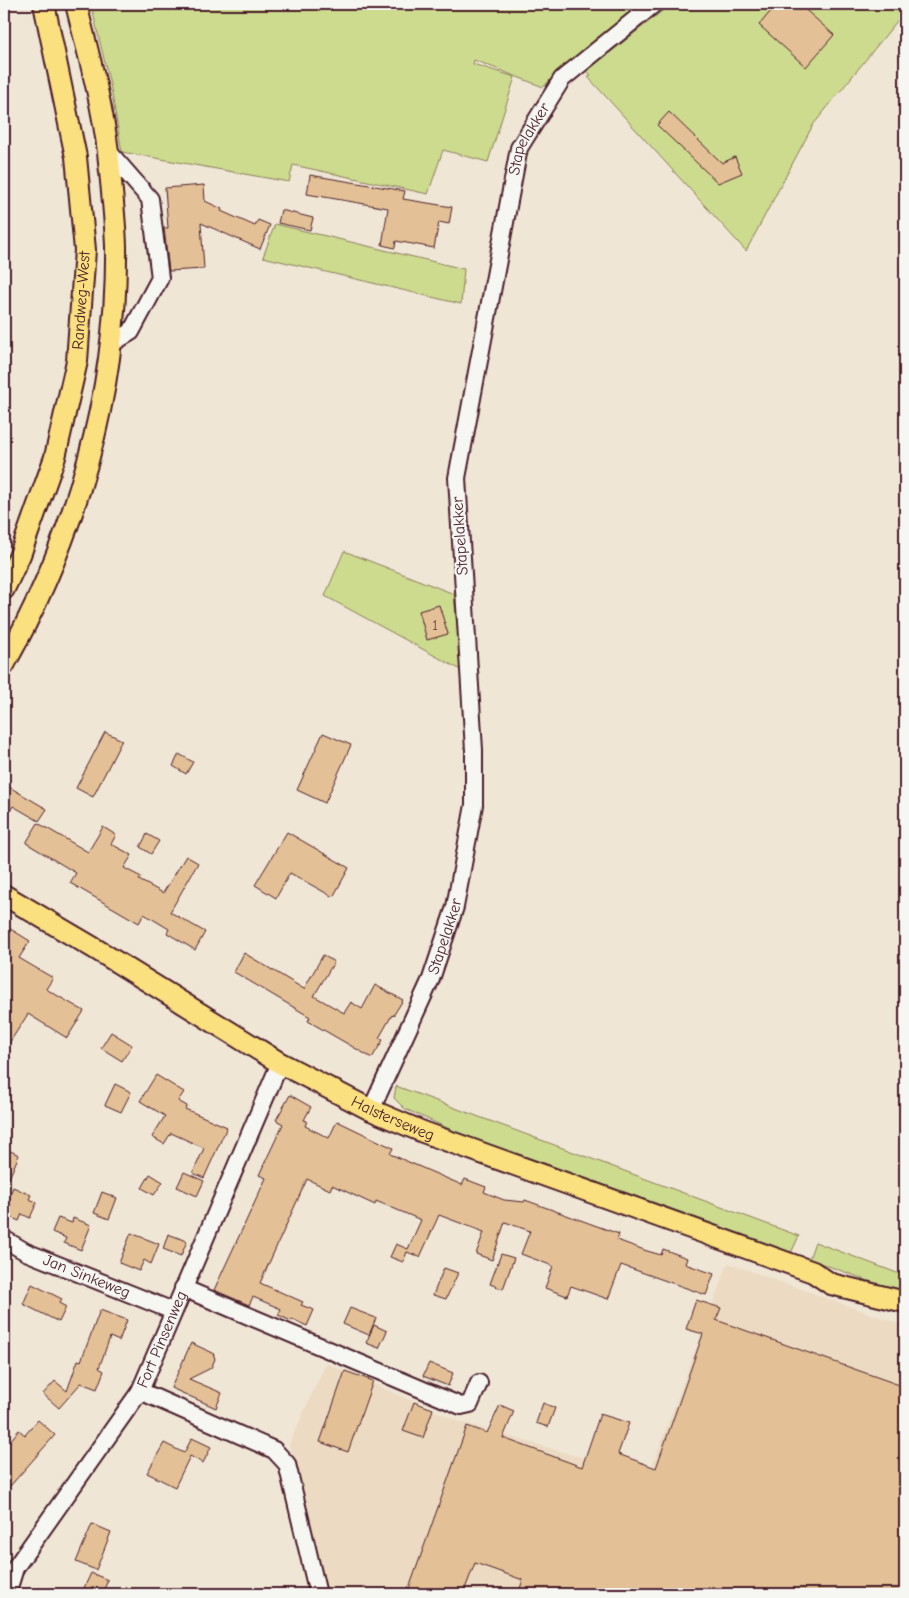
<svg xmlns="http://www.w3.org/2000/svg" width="909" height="1598" font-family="'Comic Neue',sans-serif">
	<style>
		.built { fill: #ecdbc2 }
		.green { fill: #cddb8e; stroke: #8c7d5c }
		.building { fill: #e3c095; stroke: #4a1f2b }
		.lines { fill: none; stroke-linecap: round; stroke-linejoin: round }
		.minor-casing { stroke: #4a1f2b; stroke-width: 20 }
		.major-casing { stroke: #4a1f2b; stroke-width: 24 }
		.minor { stroke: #f6f6f2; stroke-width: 16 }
		.major { stroke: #fbe080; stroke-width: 20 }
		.labels { text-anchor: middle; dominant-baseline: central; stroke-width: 4.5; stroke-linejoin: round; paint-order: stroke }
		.number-label { font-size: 14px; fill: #704746 }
		.street-label { font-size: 16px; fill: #4a1f2b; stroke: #f6f6f2 }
	</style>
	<rect width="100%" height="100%" fill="#f0e6d6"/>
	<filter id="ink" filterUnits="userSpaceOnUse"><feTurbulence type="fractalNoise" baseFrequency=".02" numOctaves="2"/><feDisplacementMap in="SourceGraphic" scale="10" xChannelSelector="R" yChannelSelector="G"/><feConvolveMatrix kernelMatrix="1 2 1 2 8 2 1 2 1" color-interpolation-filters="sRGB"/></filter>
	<g filter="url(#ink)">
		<!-- built -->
		<polygon class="built" points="728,1263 905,1326 905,1594 316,1594 289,1444 326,1363 458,1421 648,1477"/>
		<!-- green -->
		<g class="green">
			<polygon points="91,4 639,4 582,50 543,87 474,60 473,64 515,77 488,162 443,150 428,194 293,165 289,182 122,152 111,89"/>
			<polygon points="671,4 905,4 905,11 813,125 746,251 588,77 591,75 587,71"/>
			<polygon points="275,224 464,269 461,304 263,257"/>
			<polygon points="344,551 454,594 461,670 325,596"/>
			<polygon points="396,1086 799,1236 791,1253 572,1177 452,1130 405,1109 394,1098"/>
			<polygon points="815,1242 905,1276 905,1294 809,1259"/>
		</g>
		<!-- building -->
		<g class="building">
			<polygon points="777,4 799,4 834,35 806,67 759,25"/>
			<polygon points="669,112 722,163 735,157 742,173 718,183 657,125"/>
			<polygon points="310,175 405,191 403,199 452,207 449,224 439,222 434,248 396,241 395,248 382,245 388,208 307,194"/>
			<polygon points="204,185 205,201 222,209 221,211 255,226 258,220 270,225 260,249 201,223 204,269 169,271 164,228 168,228 165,188"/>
			<polygon points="281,210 313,218 310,230 278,223"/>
			<polygon points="439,605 448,634 427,640 419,611"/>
			<polygon points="105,732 122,740 93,797 76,788"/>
			<polygon points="323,733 351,745 325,803 297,790"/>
			<polygon points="179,754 193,762 186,774 173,766"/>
			<polygon points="4,784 47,809 39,821 13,806 4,822"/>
			<polygon points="38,823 88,852 103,827 116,835 111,844 132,855 124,868 141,877 139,880 163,893 186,856 198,863 170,912 205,932 195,950 167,933 169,929 144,914 139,923 70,883 76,873 26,843"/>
			<polygon points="287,832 349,868 333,897 290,873 276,898 255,885"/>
			<polygon points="147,834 159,841 151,854 140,847"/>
			<polygon points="4,925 30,941 19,958 53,978 46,989 84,1011 67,1038 28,1014 4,1051"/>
			<polygon points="244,953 304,989 323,955 334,962 314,996 344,1013 351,1002 362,1009 375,985 403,1000 393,1016 392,1015 379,1038 383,1040 372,1058 308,1021 310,1017 234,972"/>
			<polygon points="111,1032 132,1045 122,1061 101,1048"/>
			<polygon points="156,1075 184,1092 178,1101 187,1106 185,1109 227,1127 204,1178 193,1173 204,1148 171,1133 164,1144 152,1137 165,1116 140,1101"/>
			<polygon points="115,1084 131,1092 121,1112 105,1105"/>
			<polygon points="290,1095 311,1107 304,1120 307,1121 305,1126 329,1138 337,1121 393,1148 390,1154 462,1185 465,1179 486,1187 484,1192 504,1200 524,1202 525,1200 619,1234 617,1240 647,1251 661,1255 663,1249 687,1258 685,1264 714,1274 706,1295 621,1265 608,1299 571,1286 567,1296 545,1288 553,1266 521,1254 530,1231 505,1222 492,1260 476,1254 484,1232 439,1215 420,1257 407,1252 403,1262 390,1257 396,1244 408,1249 421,1220 376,1201 375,1205 332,1185 330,1190 307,1179 260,1283 303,1302 301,1305 314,1310 307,1326 292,1319 291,1321 278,1315 281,1309 253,1297 249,1305 214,1290 266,1178 259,1175 283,1124 276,1120"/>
			<polygon points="8,1150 19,1155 4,1190 4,1158"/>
			<polygon points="184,1172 204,1181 197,1196 177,1187"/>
			<polygon points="150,1174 163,1182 154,1195 142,1188"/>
			<polygon points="13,1187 31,1195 29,1199 37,1202 30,1218 22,1214 19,1221 4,1214 4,1209"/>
			<polygon points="102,1192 117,1198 109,1219 94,1213"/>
			<polygon points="58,1218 72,1223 73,1218 91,1225 81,1250 64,1243 66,1238 52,1232"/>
			<polygon points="131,1233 159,1244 151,1264 144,1260 139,1271 119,1263"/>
			<polygon points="168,1234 187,1241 181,1256 163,1249"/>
			<polygon points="501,1254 514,1258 503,1289 490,1284"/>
			<polygon points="444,1268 458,1273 446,1299 433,1295"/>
			<polygon points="32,1284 62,1299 59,1303 66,1307 59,1322 23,1304"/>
			<polygon points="696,1300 721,1308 716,1320 905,1387 905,1594 518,1594 523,1580 475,1563 463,1594 407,1594 467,1426 487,1433 500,1405 514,1411 503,1438 582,1467 600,1414 629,1423 618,1454 656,1468 703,1334 686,1329"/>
			<polygon points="350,1308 376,1318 369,1335 343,1324"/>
			<polygon points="100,1310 127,1320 119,1341 110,1337 99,1368 104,1371 97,1389 81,1383 59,1408 43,1394 55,1381 67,1391 78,1360 81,1361"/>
			<polygon points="374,1325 387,1331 379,1348 366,1343"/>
			<polygon points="191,1343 213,1353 215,1359 211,1368 189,1379 222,1393 216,1408 171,1388"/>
			<polygon points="429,1363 453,1373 448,1386 423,1376"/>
			<polygon points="345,1371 373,1381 348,1452 320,1442"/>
			<polygon points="414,1402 433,1409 423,1438 403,1431"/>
			<polygon points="543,1403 555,1408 548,1427 536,1423"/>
			<polygon points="38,1420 55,1435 4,1493 4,1448 19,1430 25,1435"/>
			<polygon points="192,1438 211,1447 203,1463 190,1456 175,1487 147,1473 164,1443 184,1453"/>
			<polygon points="92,1524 111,1532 96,1570 76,1562"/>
			<polygon points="91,1573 108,1580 102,1594 84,1588"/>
		</g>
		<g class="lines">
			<defs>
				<g id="minor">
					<polyline points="108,151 150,199 160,278 131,332 111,344"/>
					<path id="s1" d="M371,1110L431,979L455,907L474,805V750L457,478L519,148L562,79L654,4"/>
					<path id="s2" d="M4,1239L26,1252L173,1311"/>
					<polyline points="183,1288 461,1406 470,1404 479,1383"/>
					<polyline points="140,1391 274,1450 287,1464 318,1594"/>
					<path id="s3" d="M7,1594L15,1568L140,1391L280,1063"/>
				</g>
				<g id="major">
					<path id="s4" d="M4,589L20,555L55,457L77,361L85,250L76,157L44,4"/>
					<path d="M4,665C75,538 118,393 116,246C115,215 111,183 108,152C102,102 88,53 76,4"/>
					<path id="s5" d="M4,895L94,948L280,1063L371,1110L423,1132L813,1272L831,1284L905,1302"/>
				</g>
			</defs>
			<!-- minor casing -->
			<use href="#minor" class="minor-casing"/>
			<!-- major casing -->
			<use href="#major" class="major-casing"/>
			<!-- minor -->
			<use href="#minor" class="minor"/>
			<!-- major -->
			<use href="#major" class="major"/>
		</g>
	</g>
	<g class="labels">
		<!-- number labels -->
		<g class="number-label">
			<text x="435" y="625">1</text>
		</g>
		<!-- street labels -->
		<g class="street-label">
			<text stroke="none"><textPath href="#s1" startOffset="999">Stapelakker</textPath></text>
			<text stroke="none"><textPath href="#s4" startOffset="301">Randweg-West</textPath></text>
			<text transform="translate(460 536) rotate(-94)">Stapelakker</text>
			<text stroke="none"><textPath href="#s1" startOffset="189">Stapelakker</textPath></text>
			<text stroke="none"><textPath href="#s5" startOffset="449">Halsterseweg</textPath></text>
			<text stroke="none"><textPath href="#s2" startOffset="91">Jan Sinkeweg</textPath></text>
			<text stroke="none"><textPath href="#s3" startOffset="300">Fort Pinsenweg</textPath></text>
		</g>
	</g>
	<!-- margin -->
	<rect width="909" height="1598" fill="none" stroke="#f6f6f2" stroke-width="20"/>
	<rect x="10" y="10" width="889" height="1578" fill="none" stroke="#4a1f2b" stroke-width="2" filter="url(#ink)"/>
</svg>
